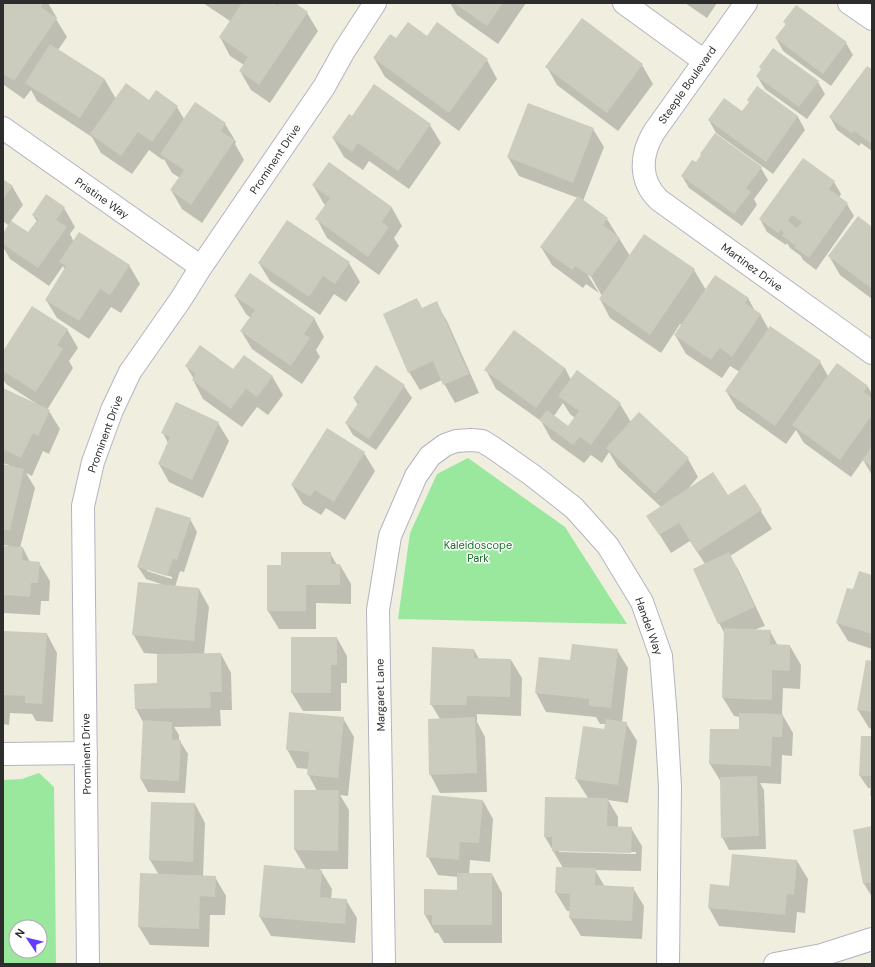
<svg xmlns="http://www.w3.org/2000/svg" width="875" height="967" font-family="'DM Sans',sans-serif">
	<style>
		.green { fill: #9ae79e; fill-rule: evenodd }
		.shadow { fill: #0003; fill-rule: evenodd }
		.building { fill: #cbcbbe; fill-rule: evenodd }
		.lines { fill: none; stroke-linecap: round; stroke-linejoin: round }
		.minor-casing { stroke: #b6b3c1; stroke-width: 24 }
		.minor { stroke: #fff; stroke-width: 22 }
		.labels { text-anchor: middle; dominant-baseline: central; stroke-width: 3; stroke-linejoin: round; paint-order: stroke }
		.street-label { font-size: 11px; fill: #2d2d2d; stroke: #fff }
		.park-label { font-size: 11px; fill: #186f28; stroke: #fff }
	</style>
	<rect width="100%" height="100%" fill="#efeedf"/>
	<!-- green -->
	<g class="green">
		<polygon points="468,458 565,527 627,624 398,619 410,533 437,474"/>
		<path d="M39,773L54,787L56,964H3V780L22,779ZM16,927H40V951H16Z"/>
	</g>
	<!-- shadow -->
	<g class="shadow">
		<polygon points="3,3 48,3 57,18 56,19 67,37 58,50 105,80 116,99 149,101 177,107 184,119 195,103 225,124 236,142 235,144 244,160 202,223 182,209 171,190 180,178 172,173 164,159 163,160 149,150 132,174 101,153 92,137 37,101 31,90 24,99 4,85"/>
		<polygon points="203,3 293,3 307,13 318,31 270,103 251,90 240,71 244,65 230,56 220,37 230,21"/>
		<polygon points="450,3 526,3 498,44 457,15"/>
		<polygon points="685,3 717,3 707,18"/>
		<polygon points="582,20 642,65 653,84 618,131 557,85 547,67"/>
		<polygon points="785,22 846,43 853,55 831,86 783,51 776,38 786,25"/>
		<polygon points="428,37 487,60 497,79 459,131 385,77 374,58 396,40"/>
		<polygon points="762,70 818,82 825,94 807,119 765,89 757,76"/>
		<polygon points="872,70 872,151 861,143 859,146 837,130 830,117"/>
		<polygon points="757,88 798,117 805,130 773,174 716,133 709,120 743,112 750,103"/>
		<polygon points="430,125 441,143 409,189 369,161 363,170 344,157 333,138"/>
		<polygon points="593,129 604,147 583,201 607,219 630,256 694,270 706,290 748,298 755,311 760,314 769,330 820,362 828,376 868,387 872,394 872,475 863,460 851,477 804,443 796,430 786,444 737,409 726,391 740,372 730,366 722,378 686,354 675,335 682,325 680,324 661,353 610,318 600,299 602,296 589,273 587,274 599,293 586,284 583,288 552,265 541,247 578,198 519,176 508,157"/>
		<polygon points="329,163 392,208 402,226 394,238 399,246 379,275 327,238 317,219 327,206 324,204 313,185"/>
		<polygon points="761,168 768,180 754,199 757,205 742,226 689,188 682,176"/>
		<polygon points="3,180 12,186 23,205 11,221 28,234 37,222 33,215 46,196 64,208 75,227 70,234 74,242 129,265 140,284 121,313 111,307 89,339 57,318 46,300 65,270 63,266 49,286 10,259 3,247 3,235 9,226 3,221"/>
		<polygon points="834,182 841,194 839,198 847,204 854,216 816,270 803,260 801,256 790,248 787,243 786,245 767,232 760,219"/>
		<polygon points="872,228 872,299 840,275 829,256"/>
		<polygon points="259,263 349,263 360,282 346,302 334,294 320,315 270,281"/>
		<polygon points="235,296 314,318 324,337 316,350 320,357 302,384 252,349 241,331 251,318 246,314"/>
		<polygon points="436,303 447,321 479,393 455,403 442,380 420,390 409,372 422,309"/>
		<polygon points="67,329 78,348 69,361 73,368 47,410 49,411 60,429 49,454 43,451 32,476 26,473 35,488 20,548 23,548 30,562 39,563 50,581 49,601 41,601 40,615 3,613 3,547 10,546 3,545 3,465 9,466 9,465 3,463 3,390 37,405 37,404 6,384 3,379 3,353"/>
		<polygon points="186,366 272,376 283,395 268,415 257,407 242,427 203,399 193,380 194,379"/>
		<path d="M565,368L571,380L577,372L620,404L631,422L688,459L698,477L687,490L728,497L745,486L772,529L730,556L739,571L765,626L754,630L770,631L778,646H790L801,665L800,689L783,688L782,714L793,733L792,756L782,755L781,784L760,783L764,790L766,849L729,850L722,837L721,782L710,764L740,730V717L734,716L723,698L725,634L719,623L694,569L705,564L690,541L671,553L648,516L661,507L618,467L609,452L602,463L591,455L584,463L551,439L541,421L496,389L486,370ZM563,403L570,414L575,418L569,427L554,416Z"/>
		<polygon points="404,386 412,398 376,450 353,435 346,423 358,405 354,398"/>
		<polygon points="218,423 229,441 203,498 169,482 159,464 168,443 163,433"/>
		<polygon points="327,429 364,453 375,471 345,520 326,508 321,515 303,504 292,485"/>
		<path d="M190,519L197,532L184,572L180,571L175,587L199,589L209,607L204,654H221L231,673L232,710H220L221,726L174,727L179,735V741H180L188,754L185,793L148,792L141,779L144,724L136,709L135,685L158,684V654L144,653L133,634L161,584L146,579L138,567ZM147,569L172,577V579L147,571Z"/>
		<polygon points="330,553 337,565 340,565 351,584 351,604 316,603 316,629 279,629 268,611 282,566"/>
		<polygon points="872,576 872,649 848,641 837,623 854,591"/>
		<polygon points="3,632 47,634 57,653 53,722 36,721 32,714 10,713 9,725 3,724"/>
		<polygon points="337,638 347,656 347,683 341,683 341,711 303,711 292,693"/>
		<polygon points="474,650 479,659 511,660 522,678 521,716 477,714 477,722 485,737 487,792 440,793 430,774 440,719 431,704"/>
		<path d="M617,650L628,668L622,722L626,723L637,741L628,803L608,800L618,817V827L631,828L642,846L641,871L595,870L605,887L633,888L644,906L642,939L581,936L570,918L571,911H567L556,893L563,868L545,837L588,798L576,779L605,731L606,724H600L596,717L546,712L536,693L539,658L571,661ZM559,850L636,852V854L559,852Z"/>
		<polygon points="872,662 872,729 869,728 858,710"/>
		<polygon points="343,718 354,737 348,796 340,795 349,810 348,869 320,869 332,889 331,899 346,900 357,918 355,943 271,936 260,917 265,866 306,869 295,850 295,791 317,791 308,774 308,769 297,768 287,749"/>
		<polygon points="872,737 872,797 871,796 871,788 868,788 860,776"/>
		<polygon points="483,801 493,819 490,862 470,860 469,874 492,874 502,893 502,943 444,943 438,933 435,933 425,915 458,891 458,877 438,875 428,857"/>
		<polygon points="195,804 205,823 203,877 215,877 226,896 225,915 210,915 209,947 150,945 139,927 159,875 150,860"/>
		<polygon points="872,827 872,897 864,884"/>
		<polygon points="797,861 808,879 805,913 797,912 795,933 719,926 709,908 730,887"/>
	</g>
	<!-- building -->
	<g class="building">
		<polygon points="3,3 44,3 41,7 57,18 14,81 3,74"/>
		<polygon points="242,3 273,3 278,6 280,3 295,3 308,12 259,85 239,71 248,57 219,37"/>
		<polygon points="454,3 503,3 487,26"/>
		<polygon points="796,5 847,42 823,74 775,38 786,24 783,22"/>
		<polygon points="582,18 643,64 607,113 545,67"/>
		<polygon points="408,22 427,36 437,22 488,59 449,113 373,58 390,34 396,38"/>
		<polygon points="50,44 105,79 80,118 25,83"/>
		<polygon points="773,48 819,81 799,107 756,76 761,69 759,67"/>
		<polygon points="867,66 872,69 872,144 854,131 852,134 829,117"/>
		<polygon points="126,83 149,100 156,90 178,106 152,142 138,132 121,156 90,134"/>
		<polygon points="374,84 431,124 398,171 358,143 352,152 332,138 349,114 352,116"/>
		<polygon points="757,86 798,116 766,162 708,120 724,98 742,111 749,102 747,100"/>
		<polygon points="195,102 226,123 221,131 235,140 191,205 170,190 184,170 160,154"/>
		<polygon points="528,103 594,128 573,183 507,157"/>
		<polygon points="715,133 762,167 746,188 751,192 734,214 681,176 692,160 696,162 701,155 700,154"/>
		<path d="M803,158L835,181L829,189L848,203L809,258L795,248L796,246L782,236L784,233L781,230L778,233L759,219ZM792,215L802,222L797,228L788,221Z"/>
		<polygon points="329,162 392,207 382,222 389,227 368,257 315,219 330,198 312,185"/>
		<polygon points="3,179 13,186 3,199"/>
		<polygon points="46,194 65,207 56,220 67,227 38,268 3,244 3,233 11,221 28,232 38,219 32,215"/>
		<polygon points="578,196 608,218 603,225 620,238 591,277 575,266 572,270 540,247"/>
		<polygon points="858,216 872,227 872,289 828,256"/>
		<polygon points="287,220 350,262 335,284 323,276 309,297 258,263"/>
		<polygon points="79,232 130,265 110,295 100,289 79,321 45,300 66,266 59,262"/>
		<polygon points="644,234 695,269 650,335 599,299"/>
		<polygon points="250,273 315,318 304,334 310,338 291,366 240,331 255,310 234,296"/>
		<polygon points="715,275 749,298 745,303 761,314 732,357 720,348 711,360 674,335"/>
		<polygon points="417,298 422,308 437,301 469,374 443,385 433,361 408,373 383,314"/>
		<polygon points="32,306 68,329 57,345 63,349 36,392 3,371 3,351"/>
		<polygon points="770,326 821,361 775,426 725,391"/>
		<polygon points="514,330 565,368 536,408 484,370"/>
		<polygon points="200,345 233,369 244,355 273,376 257,397 246,389 231,409 192,380 196,374 185,366"/>
		<polygon points="837,363 868,386 864,392 872,398 872,415 840,460 792,425"/>
		<polygon points="376,365 405,385 369,439 345,423 359,402 353,398"/>
		<polygon points="577,370 621,403 591,445 580,437 573,445 539,420 547,410 568,426 579,411 558,396"/>
		<polygon points="3,388 50,410 38,436 33,433 21,458 3,449"/>
		<polygon points="176,402 219,422 192,480 158,464 170,437 161,433"/>
		<polygon points="639,412 689,458 655,494 606,448"/>
		<polygon points="327,428 365,452 334,502 315,490 310,497 291,485"/>
		<polygon points="872,446 872,467 862,460"/>
		<polygon points="3,464 24,469 10,531 3,529"/>
		<polygon points="713,472 728,495 745,484 762,510 697,552 679,523 659,535 646,516"/>
		<polygon points="156,507 191,518 177,560 173,559 167,576 137,567"/>
		<polygon points="3,546 23,547 22,560 40,562 38,583 31,583 30,597 3,595"/>
		<polygon points="281,552 331,552 331,564 340,564 340,585 306,585 306,611 267,611 267,565 281,565"/>
		<polygon points="729,552 755,607 718,624 693,569"/>
		<polygon points="859,571 872,575 872,634 836,623 847,588 853,589"/>
		<polygon points="138,582 199,588 194,641 132,635"/>
		<polygon points="724,628 771,630 770,644 790,645 790,671 772,670 772,700 722,698"/>
		<polygon points="3,631 47,633 42,704 25,703 25,696 3,695"/>
		<polygon points="291,637 337,637 337,665 331,665 331,693 291,693"/>
		<polygon points="572,644 618,649 611,708 589,706 589,699 535,693 539,657 570,660"/>
		<polygon points="432,647 474,649 474,658 511,659 510,697 467,696 466,705 430,705"/>
		<polygon points="221,653 222,692 210,692 211,708 135,709 134,684 157,683 157,654"/>
		<polygon points="866,660 872,661 872,712 857,710"/>
		<polygon points="289,712 344,717 338,778 307,775 309,752 286,750"/>
		<polygon points="739,713 783,714 782,737 772,737 771,766 709,764 710,729 739,729"/>
		<polygon points="475,717 477,773 429,775 428,719"/>
		<polygon points="606,719 627,722 618,785 575,779 583,726 604,729"/>
		<polygon points="143,720 172,722 172,740 181,740 179,781 140,779"/>
		<polygon points="861,736 872,736 872,796 870,796 871,776 859,776"/>
		<polygon points="757,776 759,836 721,838 720,777"/>
		<polygon points="294,790 339,790 338,851 294,850"/>
		<polygon points="432,795 483,800 479,843 460,842 459,860 426,857"/>
		<polygon points="545,797 608,798 607,826 632,827 631,853 552,851 552,837 544,837"/>
		<polygon points="151,802 195,803 193,862 149,860"/>
		<polygon points="872,826 872,882 863,884 853,830"/>
		<polygon points="732,854 797,860 794,895 787,894 785,915 708,908 710,884 729,886"/>
		<polygon points="264,865 322,870 320,897 347,899 345,924 259,917"/>
		<polygon points="556,867 596,868 595,885 634,887 632,921 569,918 570,894 555,893"/>
		<polygon points="140,873 216,876 215,897 200,896 199,929 138,927"/>
		<polygon points="457,873 492,873 492,925 432,925 432,915 424,915 424,889 457,890"/>
	</g>
	<g class="lines">
		<defs>
			<g id="minor">
				<polyline points="624,3 704,61"/>
				<path d="M746,3L654,132C640,155 639,181 659,200L872,353"/>
				<polyline points="849,3 872,19"/>
				<polyline points="3,128 201,267"/>
				<polyline points="3,754 86,753"/>
				<polyline points="88,964 83,506 93,462 112,410 130,372 181,299 201,267 324,87 344,51 375,3"/>
				<polyline points="384,964 378,610 390,536 416,476 430,456 445,445 456,441 471,440 482,441 492,447 532,475 574,508 608,546 642,602 661,656 666,718 670,787 668,964"/>
				<polyline points="775,964 822,955 872,939"/>
			</g>
		</defs>
		<!-- minor casing -->
		<use href="#minor" class="minor-casing"/>
		<!-- minor -->
		<use href="#minor" class="minor"/>
	</g>
	<g class="labels">
		<!-- street labels -->
		<g class="street-label">
			<text transform="translate(687 85) rotate(-55)">Steeple Boulevard</text>
			<text transform="translate(275 159) rotate(-56)">Prominent Drive</text>
			<text transform="translate(102 198) rotate(35)">Pristine Way</text>
			<text transform="translate(752 267) rotate(36)">Martinez Drive</text>
			<text transform="translate(105 434) rotate(-70)">Prominent Drive</text>
			<text transform="translate(649 626) rotate(70)">Handel Way</text>
			<text transform="translate(380 695) rotate(-91)">Margaret Lane</text>
			<text transform="translate(86 754) rotate(-91)">Prominent Drive</text>
		</g>
		<!-- park labels -->
		<g class="park-label">
			<text x="478" y="545">Kaleidoscope<tspan x="478" dy="13">Park</tspan></text>
		</g>
	</g>
	<!-- border -->
	<rect width="875" height="967" fill="none" stroke="#2d2d2d" stroke-width="8"/>
	<!-- north arrow -->
	<g transform="translate(28 939) rotate(305)"><circle r="19" fill="#ffffff" stroke="#ababab"/>
	<path d="M0-3L7 15L0 10L-7 15Z" fill="#643cff"/>
	<text y="-6" font-size="11" font-weight="bold" text-anchor="middle" fill="#2d2d2d">N</text>
	</g>
</svg>
